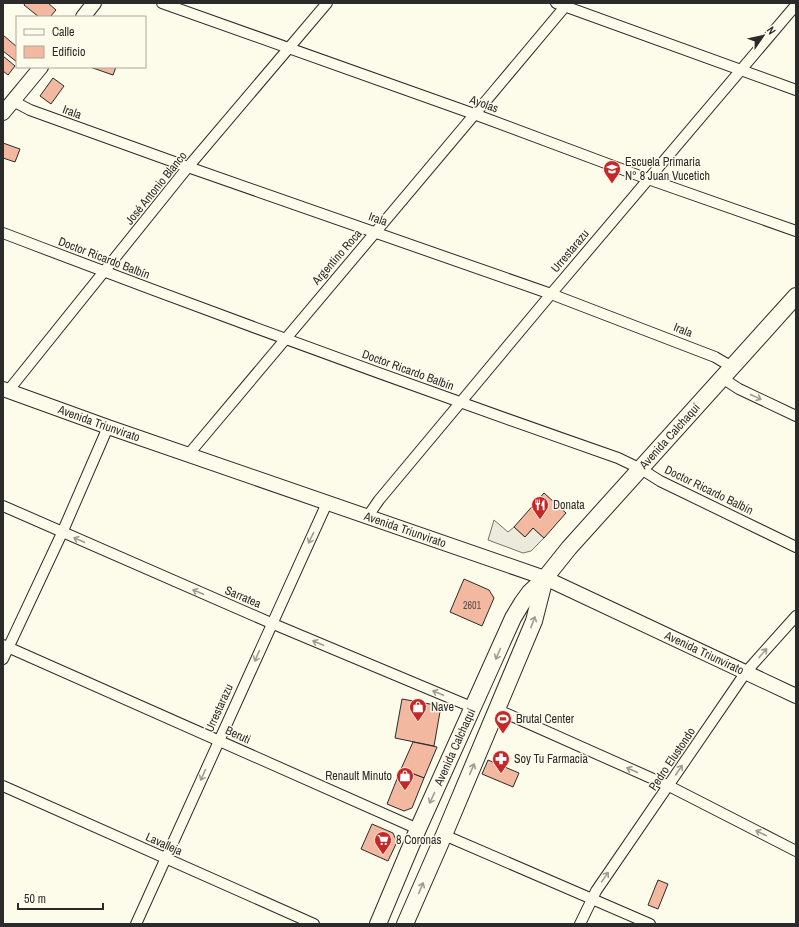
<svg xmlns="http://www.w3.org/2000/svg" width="799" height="927" font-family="'Archivo Narrow',sans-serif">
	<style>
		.parking { fill: #eceadb; stroke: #74746e }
		.building { fill: #f2b8a0; stroke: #2b2b2b }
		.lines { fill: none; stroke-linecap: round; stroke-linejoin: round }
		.street-casing { stroke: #2b2b2b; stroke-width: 12 }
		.secondary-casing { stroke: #2b2b2b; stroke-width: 16 }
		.primary-casing { stroke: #2b2b2b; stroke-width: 18 }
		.street { stroke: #fdfbea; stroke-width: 10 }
		.secondary { stroke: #fdfbea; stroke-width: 14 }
		.primary { stroke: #fdfbea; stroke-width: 16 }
		.oneway { stroke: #9e9d94 }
		.labels { text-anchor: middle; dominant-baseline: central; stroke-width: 3; stroke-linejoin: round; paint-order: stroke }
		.number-label { font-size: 10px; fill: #5d4e48 }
		.street-label { font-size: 12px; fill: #2b2b2b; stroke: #fdfbea }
		.poi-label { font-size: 12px; fill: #2b2b2b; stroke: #fdfbea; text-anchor: start }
	</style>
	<rect width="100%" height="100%" fill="#fdfbea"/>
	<!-- parking -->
	<polygon class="parking" points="494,520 508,532 514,527 525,537 533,528 544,538 531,551 523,553 488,540"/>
	<!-- building -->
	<g class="building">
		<polygon points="25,3 48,3 56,10 50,17 39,17 24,5"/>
		<polygon points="3,35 17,47 17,62 3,51"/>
		<polygon points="3,56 15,66 8,75 3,71"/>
		<polygon points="90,67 116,67 113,75"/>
		<polygon points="53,78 64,86 51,104 40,96"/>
		<polygon points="3,143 20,149 15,162 3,158"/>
		<polygon points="544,493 566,513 544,538 533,528 525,537 514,527"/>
		<polygon points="464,579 489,590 494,598 482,626 450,612"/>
		<polygon points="402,699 441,706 434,746 395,738"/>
		<polygon points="413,742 437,747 424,778 401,769"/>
		<polygon points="488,760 519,773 513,787 482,774"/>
		<polygon points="401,769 424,778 412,808 404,811 387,804"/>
		<polygon points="372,824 393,833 397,842 388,861 361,849"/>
		<polygon points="658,880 668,884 658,909 648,905"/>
	</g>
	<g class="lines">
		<defs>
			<g id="street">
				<polyline points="162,3 474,114 648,179 796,231"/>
				<polyline points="556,3 796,90"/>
				<polyline points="13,101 30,110 188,167 551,294 715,357 732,367"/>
				<path d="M3,233C207,311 412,386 618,458L641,469L660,481L796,547"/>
				<polyline points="722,378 739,389 796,416"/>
				<polyline points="8,391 188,167 327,3"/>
				<path d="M188,455C314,303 442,154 568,3"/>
				<polyline points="3,506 271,623 474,708"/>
				<polyline points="368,516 379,500 551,294 796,5"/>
				<polyline points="3,645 418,829"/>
				<polyline points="3,659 62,533 108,427"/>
				<polyline points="496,709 669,786 796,851"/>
				<polyline points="3,786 314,924"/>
				<polyline points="444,835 650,924"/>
				<polyline points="136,924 327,503"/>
				<polyline points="580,924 596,891 746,672 796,616"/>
			</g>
			<g id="secondary">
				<polyline points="83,17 94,3"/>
				<polyline points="3,113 41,67"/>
				<path id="s1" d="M3,389L108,427L545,578L796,696"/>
			</g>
			<g id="primary">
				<path id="s2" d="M378,924L418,829L513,618L522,603L530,592L545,578L569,548L796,296"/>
				<polyline points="405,924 444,835 534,621 545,578"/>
			</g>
		</defs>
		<!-- street casing -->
		<use href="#street" class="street-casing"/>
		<!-- secondary casing -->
		<use href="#secondary" class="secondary-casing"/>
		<!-- primary casing -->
		<use href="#primary" class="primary-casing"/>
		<!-- street -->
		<use href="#street" class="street"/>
		<!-- secondary -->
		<use href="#secondary" class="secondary"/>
		<!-- primary -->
		<use href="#primary" class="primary"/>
	</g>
	<!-- one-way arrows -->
	<defs><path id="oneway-shaft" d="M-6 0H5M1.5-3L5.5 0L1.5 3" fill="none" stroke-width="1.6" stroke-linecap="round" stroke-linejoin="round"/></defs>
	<g class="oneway">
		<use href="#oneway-shaft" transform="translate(756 397) rotate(25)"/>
		<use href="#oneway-shaft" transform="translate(311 538) rotate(115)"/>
		<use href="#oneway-shaft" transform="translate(79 540) rotate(-157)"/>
		<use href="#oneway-shaft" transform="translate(198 592) rotate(-157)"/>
		<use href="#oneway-shaft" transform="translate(533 622) rotate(-69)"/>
		<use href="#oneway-shaft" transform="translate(318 643) rotate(-157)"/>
		<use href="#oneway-shaft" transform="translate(763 653) rotate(-49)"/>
		<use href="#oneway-shaft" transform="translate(498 654) rotate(114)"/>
		<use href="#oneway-shaft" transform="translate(257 656) rotate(114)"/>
		<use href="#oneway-shaft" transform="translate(438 693) rotate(-157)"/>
		<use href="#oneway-shaft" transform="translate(472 769) rotate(-67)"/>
		<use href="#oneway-shaft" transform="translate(632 770) rotate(-156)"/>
		<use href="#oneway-shaft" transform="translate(679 770) rotate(-56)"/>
		<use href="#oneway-shaft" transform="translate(203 775) rotate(114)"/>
		<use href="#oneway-shaft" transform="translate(432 798) rotate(115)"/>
		<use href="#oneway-shaft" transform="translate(761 833) rotate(-153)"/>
		<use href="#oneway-shaft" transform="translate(605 877) rotate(-55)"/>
		<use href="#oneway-shaft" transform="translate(421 888) rotate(-67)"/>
	</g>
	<!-- icons -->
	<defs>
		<symbol id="school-pin" viewBox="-11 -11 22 30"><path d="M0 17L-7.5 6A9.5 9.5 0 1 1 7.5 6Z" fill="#c62828" stroke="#fdfbea"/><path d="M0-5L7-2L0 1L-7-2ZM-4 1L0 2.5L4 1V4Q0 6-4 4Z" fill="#fff"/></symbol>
		<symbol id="restaurant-pin" viewBox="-11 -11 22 30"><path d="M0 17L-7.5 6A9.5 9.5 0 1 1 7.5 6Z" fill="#c62828" stroke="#fdfbea"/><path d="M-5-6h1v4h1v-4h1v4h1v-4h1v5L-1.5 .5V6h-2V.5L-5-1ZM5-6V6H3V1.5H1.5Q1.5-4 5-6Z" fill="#fff"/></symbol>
		<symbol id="shop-pin" viewBox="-11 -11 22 30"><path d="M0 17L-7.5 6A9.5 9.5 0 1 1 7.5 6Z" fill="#c62828" stroke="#fdfbea"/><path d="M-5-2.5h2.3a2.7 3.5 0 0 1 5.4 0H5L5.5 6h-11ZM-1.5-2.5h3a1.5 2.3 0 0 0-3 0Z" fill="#fff"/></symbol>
		<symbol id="stadium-pin" viewBox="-11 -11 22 30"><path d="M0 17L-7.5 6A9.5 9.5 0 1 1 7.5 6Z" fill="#c62828" stroke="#fdfbea"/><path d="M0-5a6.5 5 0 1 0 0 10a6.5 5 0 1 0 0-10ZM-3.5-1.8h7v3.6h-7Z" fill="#fff"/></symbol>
		<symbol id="pharmacy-pin" viewBox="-11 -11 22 30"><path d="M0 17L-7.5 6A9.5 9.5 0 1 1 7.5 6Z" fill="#c62828" stroke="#fdfbea"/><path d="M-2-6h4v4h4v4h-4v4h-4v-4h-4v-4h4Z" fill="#fff"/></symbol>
		<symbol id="supermarket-pin" viewBox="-11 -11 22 30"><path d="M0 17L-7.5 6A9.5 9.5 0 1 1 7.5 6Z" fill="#c62828" stroke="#fdfbea"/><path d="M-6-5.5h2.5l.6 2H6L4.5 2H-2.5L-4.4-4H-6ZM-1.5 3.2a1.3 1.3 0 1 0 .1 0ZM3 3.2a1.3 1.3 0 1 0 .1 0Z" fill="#fff"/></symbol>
	</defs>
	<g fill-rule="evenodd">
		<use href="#school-pin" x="602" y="159" width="20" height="27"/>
		<use href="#restaurant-pin" x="530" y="495" width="20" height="27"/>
		<use href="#shop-pin" x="408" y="697" width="20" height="27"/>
		<use href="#stadium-pin" x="493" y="709" width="20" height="27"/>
		<use href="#pharmacy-pin" x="491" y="749" width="20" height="27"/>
		<use href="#shop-pin" x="395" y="766" width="20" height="27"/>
		<use href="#supermarket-pin" x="373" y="830" width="20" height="27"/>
	</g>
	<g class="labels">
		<!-- number labels -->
		<g class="number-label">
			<text x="472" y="605">2601</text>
		</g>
		<!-- street labels -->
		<g class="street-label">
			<text transform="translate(484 104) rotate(20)">Ayolas</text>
			<text transform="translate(72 112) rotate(20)">Irala</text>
			<text transform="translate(156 188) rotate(-51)">José Antonio Blanco</text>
			<text transform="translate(378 219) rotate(19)">Irala</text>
			<text transform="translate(570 251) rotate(-50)">Urrestarazu</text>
			<text transform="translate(337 257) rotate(-49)">Argentino Roca</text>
			<text transform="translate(104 258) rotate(21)">Doctor Ricardo Balbín</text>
			<text transform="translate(683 330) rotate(21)">Irala</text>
			<text transform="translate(408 370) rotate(20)">Doctor Ricardo Balbín</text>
			<text stroke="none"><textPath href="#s1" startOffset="102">Avenida Triunvirato</textPath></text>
			<text stroke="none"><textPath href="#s2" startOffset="575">Avenida Calchaquí</textPath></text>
			<text transform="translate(709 490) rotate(26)">Doctor Ricardo Balbín</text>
			<text stroke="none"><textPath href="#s1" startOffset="426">Avenida Triunvirato</textPath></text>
			<text transform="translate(243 597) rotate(23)">Sarratea</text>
			<text stroke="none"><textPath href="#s1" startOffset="750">Avenida Triunvirato</textPath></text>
			<text transform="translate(219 708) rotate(-66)">Urrestarazu</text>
			<text transform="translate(238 735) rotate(24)">Beruti</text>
			<text stroke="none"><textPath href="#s2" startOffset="193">Avenida Calchaquí</textPath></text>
			<text transform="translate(672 759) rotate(-56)">Pedro Elustondo</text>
			<text transform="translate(164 844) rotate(24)">Lavalleja</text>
		</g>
		<!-- poi labels -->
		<g class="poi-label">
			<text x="625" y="162">Escuela Primaria<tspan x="625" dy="14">N° 8 Juan Vucetich</tspan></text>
			<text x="553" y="505">Donata</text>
			<text x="431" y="707">Nave</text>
			<text x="516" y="719">Brutal Center</text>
			<text x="514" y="759">Soy Tu Farmacia</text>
			<text x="392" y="776" text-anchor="end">Renault Minuto</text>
			<text x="396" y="840">8 Coronas</text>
		</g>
	</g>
	<!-- border -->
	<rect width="799" height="927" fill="none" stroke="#2b2b2b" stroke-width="8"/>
	<!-- legend -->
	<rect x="16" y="16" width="130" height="52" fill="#fdfbea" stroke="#a9a89e"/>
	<rect x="24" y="29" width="20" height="6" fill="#fdfbea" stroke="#a9a89e"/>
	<text x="52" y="36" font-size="12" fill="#2b2b2b">Calle</text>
	<rect x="24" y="46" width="20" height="12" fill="#f2b8a0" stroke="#a9a89e"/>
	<text x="52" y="56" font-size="12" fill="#2b2b2b">Edificio</text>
	<!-- north arrow -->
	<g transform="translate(763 36) rotate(56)" stroke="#fdfbea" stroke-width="3" paint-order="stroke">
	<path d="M0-3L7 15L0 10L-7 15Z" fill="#2b2b2b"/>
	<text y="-6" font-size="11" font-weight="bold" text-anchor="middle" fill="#2b2b2b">N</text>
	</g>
	<!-- scale -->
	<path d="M18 903v6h85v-6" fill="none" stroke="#2b2b2b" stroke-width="2"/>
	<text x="24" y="903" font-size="12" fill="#2b2b2b" stroke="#fdfbea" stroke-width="3" paint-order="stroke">50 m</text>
</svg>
